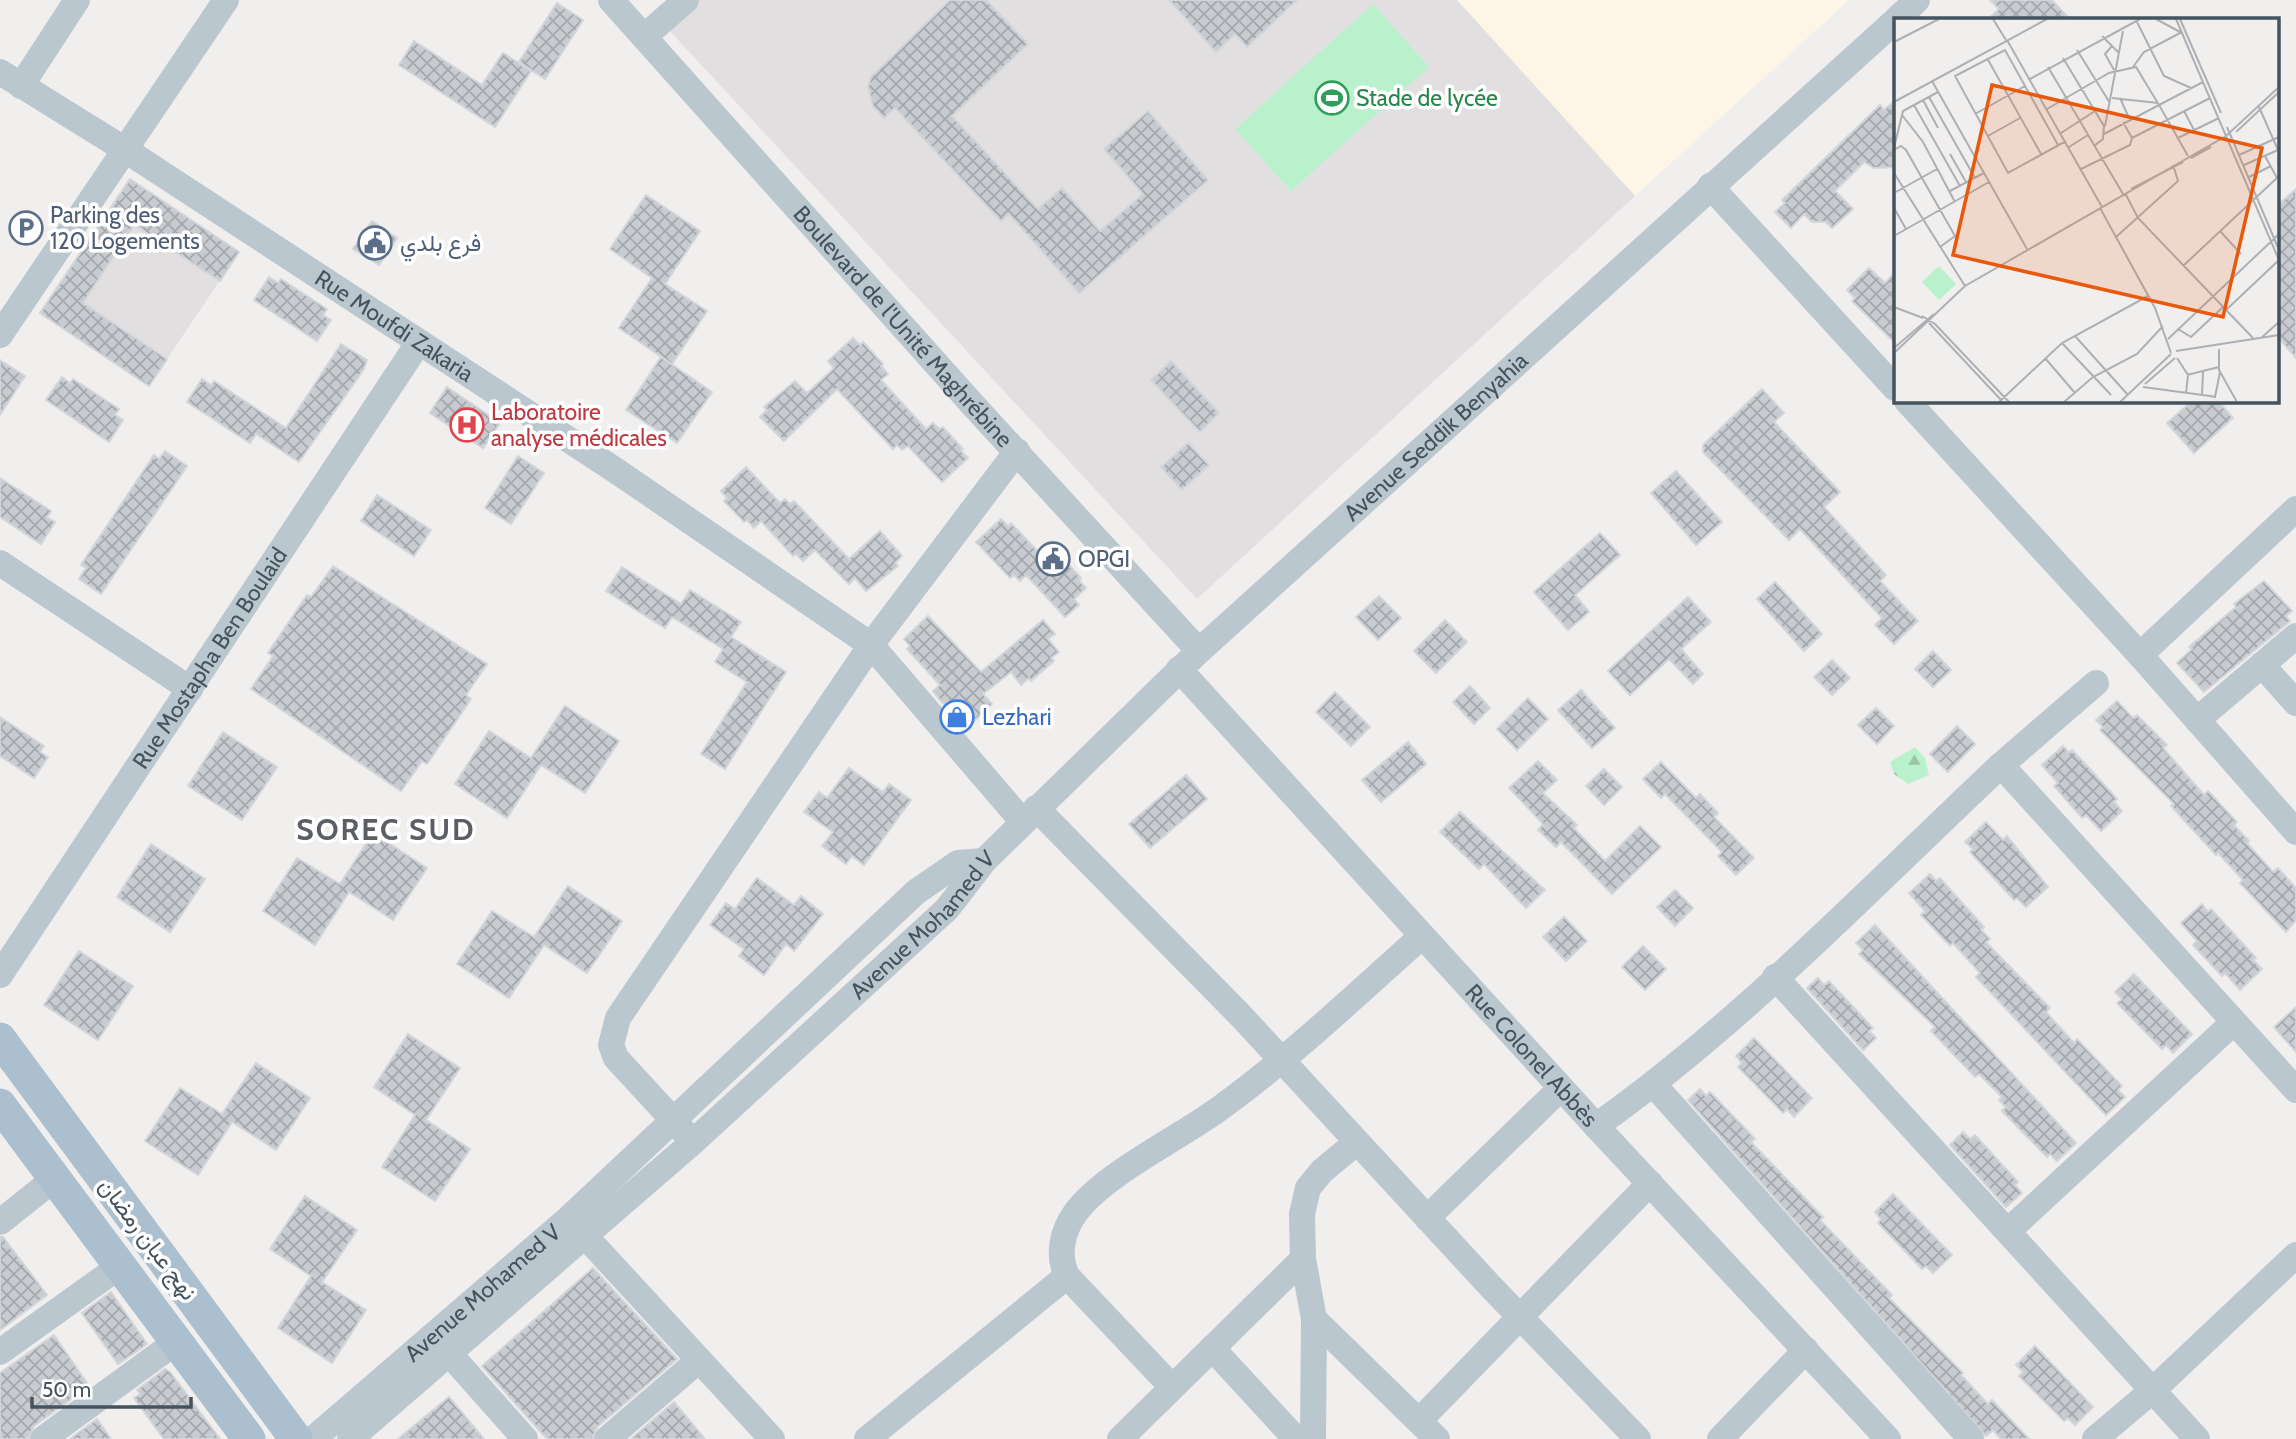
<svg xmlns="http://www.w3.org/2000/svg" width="2296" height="1439" font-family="Cabin,Vazirmatn,sans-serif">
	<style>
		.commercial { fill: #fdf5e6 }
		.education { fill: #e2dfe0 }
		.forest { fill: url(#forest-firs) }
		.park { fill: #baf1cd }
		.building { fill: url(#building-cross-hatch); stroke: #d2d5da; stroke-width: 2 }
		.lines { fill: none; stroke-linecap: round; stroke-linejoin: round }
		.minor { stroke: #bbc7ce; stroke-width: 26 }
		.major { stroke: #acbfcf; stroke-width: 33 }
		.labels { text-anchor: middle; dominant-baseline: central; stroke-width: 7; stroke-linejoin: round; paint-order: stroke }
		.leisure-label { font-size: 23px; fill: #27864d; stroke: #fff; text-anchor: start }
		.service-label { font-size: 23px; fill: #4e5e75; stroke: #fff; text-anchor: start }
		.street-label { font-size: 23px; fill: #45535d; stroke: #fff }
		.health-label { font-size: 23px; fill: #be3a42; stroke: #fff; text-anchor: start }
		.shop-label { font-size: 23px; fill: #366cbe; stroke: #fff; text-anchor: start }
		.district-label { font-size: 30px; font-weight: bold; letter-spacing: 2px; fill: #5b5f64; stroke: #fff }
		.inset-road { fill: none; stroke: #acb0b4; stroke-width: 2 }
		.view { fill: #e8590c; fill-opacity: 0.15; stroke: #e8590c; stroke-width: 3.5 }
		.inset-edge { fill: none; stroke: #45535d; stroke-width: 3.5 }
	</style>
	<defs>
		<pattern id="forest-firs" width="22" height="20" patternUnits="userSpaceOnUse" patternTransform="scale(1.75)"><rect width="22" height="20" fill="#baf1cd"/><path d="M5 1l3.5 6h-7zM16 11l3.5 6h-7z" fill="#99c6aa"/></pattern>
		<pattern id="building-cross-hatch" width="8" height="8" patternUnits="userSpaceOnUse" patternTransform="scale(1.75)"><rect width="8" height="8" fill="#c8ccd1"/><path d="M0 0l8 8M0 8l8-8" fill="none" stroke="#a4a8ad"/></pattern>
	</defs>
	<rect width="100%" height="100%" fill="#f1eeee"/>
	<!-- commercial -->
	<polygon class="commercial" points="1457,0 1849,0 1635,196"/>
	<!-- education -->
	<g class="education">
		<polygon points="699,0 1457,0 1635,196 1197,599 667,28"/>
		<polygon points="130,179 239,252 149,386 40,313"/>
	</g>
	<!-- forest -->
	<polygon class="forest" points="1915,747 1925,758 1929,775 1908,784 1894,774 1890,762"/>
	<!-- park -->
	<polygon class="park" points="1373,4 1429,67 1291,191 1235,129"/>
	<!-- building -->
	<g class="building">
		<polygon points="950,0 986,0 1028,44 952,116 1038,209 1062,188 1100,231 1143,194 1104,149 1148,111 1208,180 1079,293 1009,214 1001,221 895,108 884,118 873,106 868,87 871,77"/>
		<polygon points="1169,0 1297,0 1247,47 1235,34 1216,52"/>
		<polygon points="1990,0 2052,0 2070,19 1988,19 1999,9"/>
		<polygon points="557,3 583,20 545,79 519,62"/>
		<polygon points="414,41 482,85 503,53 531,71 495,127 399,65"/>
		<polygon points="1895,100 1895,167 1874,168 1864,162 1835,191 1853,209 1832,228 1826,222 1812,222 1804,214 1791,228 1775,212 1785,203 1782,200 1880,105 1884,110"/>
		<polygon points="130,179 239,252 220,281 134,225 83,303 167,359 149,386 40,313"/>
		<polygon points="2296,189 2296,358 2277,336 2277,206"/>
		<polygon points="646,195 700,231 665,284 707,311 672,364 619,328 652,278 610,249"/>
		<polygon points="372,221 397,238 379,265 353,249"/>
		<polygon points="1869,268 1885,283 1895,272 1895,343 1852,301 1855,298 1847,290"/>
		<polygon points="269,277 278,283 281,279 327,309 323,315 331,320 317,341 254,300"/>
		<polygon points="853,338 860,345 863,342 883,364 881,366 888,374 881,380 926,429 933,423 940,429 943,427 963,449 961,451 968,458 942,482 908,446 902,450 897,445 893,449 837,389 784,441 760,417 767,410 764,407 795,381 807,393 834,368 828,361"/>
		<polygon points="341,344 367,360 364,369 299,462 256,434 250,443 187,402 202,379 211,385 214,381 286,428"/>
		<polygon points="661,357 712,392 677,443 626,410"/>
		<polygon points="0,360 25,376 0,415"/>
		<polygon points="1171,361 1219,413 1200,432 1151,380"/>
		<polygon points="62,377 70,383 73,379 119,409 115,415 123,420 109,442 46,400"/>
		<polygon points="447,387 500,423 483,448 430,413"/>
		<polygon points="1762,389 1784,413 1774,422 1840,492 1824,507 1886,575 1880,581 1918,621 1894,644 1875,625 1882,618 1800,529 1789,540 1703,452 1703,445"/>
		<polygon points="2192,401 2218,401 2233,418 2194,453 2167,423"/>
		<polygon points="1188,443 1209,465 1182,490 1161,467"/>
		<polygon points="165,451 187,466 101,594 79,579 86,568 81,565 154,455 159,459"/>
		<polygon points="518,456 544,473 511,524 485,508"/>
		<polygon points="746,467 780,503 785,499 790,504 794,501 849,559 880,531 902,556 895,563 898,566 866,591 855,578 849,584 815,550 803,561 796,554 793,556 761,521 754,528 747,520 744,522 724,501 727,498 721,491"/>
		<polygon points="1676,471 1722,522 1696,545 1651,493"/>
		<polygon points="0,478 51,511 47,517 55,522 41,544 0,517"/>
		<polygon points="377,495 431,530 414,556 361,521"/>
		<polygon points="1001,519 1008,526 1011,523 1044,558 1051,552 1057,559 1061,556 1081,578 1079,580 1086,588 1074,599 1079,605 1065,617 1026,575 1020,581 1014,575 1010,578 976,542"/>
		<polygon points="1600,533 1620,555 1575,595 1589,612 1568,630 1534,592"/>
		<polygon points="333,566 487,664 466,695 471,699 427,764 422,761 401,791 251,689 273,656 268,653 307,595 311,597"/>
		<polygon points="622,567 681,604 690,590 741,622 731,637 786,672 725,769 701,754 747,682 715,662 723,649 672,617 665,628 606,591"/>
		<polygon points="2264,581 2292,611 2286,616 2290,621 2204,692 2177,663 2192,649 2189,647 2236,607 2234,604"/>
		<polygon points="1775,582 1822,634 1804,651 1757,599"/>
		<polygon points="1379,596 1401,618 1378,640 1356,617"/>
		<polygon points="1688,597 1711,622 1681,649 1703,674 1693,684 1669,659 1630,695 1608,671"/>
		<polygon points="928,616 981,672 1043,620 1055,634 1048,639 1059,652 1051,658 1054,661 1031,681 1029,678 1021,685 1011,672 983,694 992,704 967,728 939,699 933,691 940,685 907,649 910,646 904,639"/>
		<polygon points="1445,620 1467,642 1436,673 1414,651"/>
		<polygon points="1933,651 1951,670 1933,687 1915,669"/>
		<polygon points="1832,660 1850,678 1832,695 1814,677"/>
		<polygon points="1470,686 1490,708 1474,724 1453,702"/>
		<polygon points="1581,690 1615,728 1592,748 1558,710"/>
		<polygon points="1335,692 1370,727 1351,746 1316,712"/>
		<polygon points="1528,698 1548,719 1517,750 1497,729"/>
		<polygon points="2117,701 2133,718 2137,715 2167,745 2163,748 2204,795 2208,791 2237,822 2234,825 2249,841 2247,843 2273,872 2278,868 2296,888 2296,920 2286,932 2240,883 2243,880 2218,853 2216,855 2171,806 2174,804 2100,730 2103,727 2096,720"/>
		<polygon points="565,706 619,741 585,793 541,765 507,818 455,784 489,731 531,758"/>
		<polygon points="1876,708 1894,726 1877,744 1858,725"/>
		<polygon points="0,717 44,746 40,752 48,757 34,778 0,756"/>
		<polygon points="1957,726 1975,744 1948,772 1930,754"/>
		<polygon points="223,732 277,767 242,820 188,786"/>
		<polygon points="1408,742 1426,764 1381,802 1362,780"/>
		<polygon points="2063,746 2069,753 2072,750 2090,769 2117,799 2114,802 2122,811 2101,831 2086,815 2082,818 2054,786 2058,783 2042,765"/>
		<polygon points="1538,761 1557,780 1543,793 1577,825 1574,828 1605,861 1640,826 1661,847 1612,894 1561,842 1556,847 1538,830 1543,824 1509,788"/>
		<polygon points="1661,762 1696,798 1700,794 1718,813 1714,817 1754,858 1736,875 1718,856 1722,852 1665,794 1661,798 1643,779"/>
		<polygon points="849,768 883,792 889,784 911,800 864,865 852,856 846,864 822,846 833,832 804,812 819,792 827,798"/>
		<polygon points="1604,769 1622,787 1604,805 1586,786"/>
		<polygon points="1186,775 1207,799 1150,848 1129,824"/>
		<polygon points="1460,812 1545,890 1526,908 1484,864 1479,869 1440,832"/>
		<polygon points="1986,822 2003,840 2007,836 2048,887 2026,907 2017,898 2014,900 1970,852 1973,849 1965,842"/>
		<polygon points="373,833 427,868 393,920 349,892 315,945 263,911 297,858 340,884"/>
		<polygon points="151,844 205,879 170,932 117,897"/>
		<polygon points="1930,874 1936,881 1940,878 1984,927 1981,930 1990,939 1986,942 2050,1008 2046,1012 2074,1043 2077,1039 2122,1086 2118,1090 2125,1097 2106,1115 1976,977 1980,973 1953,943 1950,946 1921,915 1925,911 1909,893"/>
		<polygon points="757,878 794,905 801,896 823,914 794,951 786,944 764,975 739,956 744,949 710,925 726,903 735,909"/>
		<polygon points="568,886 622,921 587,973 544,945 509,998 457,964 492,911 534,937"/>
		<polygon points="1675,890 1693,908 1675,926 1657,907"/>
		<polygon points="2202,904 2208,912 2211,909 2256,958 2253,960 2262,969 2240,990 2225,973 2222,976 2193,945 2197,941 2181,923"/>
		<polygon points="1564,917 1587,941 1566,961 1543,937"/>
		<polygon points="1875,925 2076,1143 2057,1161 2050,1154 2047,1157 2002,1111 2006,1107 1999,1100 2002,1097 1979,1074 1975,1077 1931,1031 1935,1027 1859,954 1863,950 1856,943"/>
		<polygon points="1643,946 1666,969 1645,990 1622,967"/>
		<polygon points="79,951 133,986 98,1040 44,1005"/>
		<polygon points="2134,974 2192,1034 2173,1053 2166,1045 2162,1049 2117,1003 2122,999 2115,992"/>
		<polygon points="1818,978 1824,985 1829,981 1873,1028 1869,1031 1876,1038 1863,1050 1807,988"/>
		<polygon points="2296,1007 2296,1052 2274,1027"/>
		<polygon points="408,1034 460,1068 426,1120 470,1149 435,1201 382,1167 415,1115 374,1087"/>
		<polygon points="1754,1038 1812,1098 1794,1117 1787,1109 1783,1113 1738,1067 1742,1063 1736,1056"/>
		<polygon points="256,1063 310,1098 276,1150 232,1122 198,1175 145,1141 180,1088 222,1114"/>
		<polygon points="1700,1089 1706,1096 1710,1092 1755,1139 1751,1142 1823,1217 1820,1220 1892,1295 1889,1298 1963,1373 1961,1375 1988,1404 1992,1400 2029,1439 2001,1439 1993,1430 1986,1436 1688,1100"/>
		<polygon points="1963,1132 1970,1139 1975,1135 2018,1182 2015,1185 2022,1193 2006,1207 1950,1145"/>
		<polygon points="1893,1194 1952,1255 1933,1273 1926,1266 1922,1269 1878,1223 1881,1219 1875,1212"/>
		<polygon points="305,1196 357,1230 322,1282 366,1310 332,1363 278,1328 311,1276 270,1249"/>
		<polygon points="0,1237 3,1237 47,1295 0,1330"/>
		<polygon points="593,1268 677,1359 597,1427 592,1439 547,1439 482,1366"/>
		<polygon points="111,1292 147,1344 118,1364 82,1313"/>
		<polygon points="54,1335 89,1386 34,1426 28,1439 0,1439 0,1373"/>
		<polygon points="2035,1346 2093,1407 2075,1425 2068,1418 2064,1421 2019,1376 2023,1372 2016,1365"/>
		<polygon points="165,1369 170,1372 220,1439 164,1439 134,1398 140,1394 137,1390"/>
		<polygon points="449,1397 484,1439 398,1439"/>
		<polygon points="674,1402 705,1439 631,1439"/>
		<polygon points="97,1419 111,1439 70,1439"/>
	</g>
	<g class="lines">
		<!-- minor -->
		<g class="minor">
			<path id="s1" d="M611,0L973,405L1199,651"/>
			<polyline points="1897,19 1917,0"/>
			<polyline points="645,36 686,0"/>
			<path id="s2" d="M0,72L124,149L615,470L871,645L1023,822"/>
			<polyline points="21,86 77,0"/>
			<polyline points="1710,186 1895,388"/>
			<polyline points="0,335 226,0"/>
			<polyline points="1907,401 2140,655 2296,832"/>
			<polyline points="0,563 190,689"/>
			<polyline points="2140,655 2296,509"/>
			<polyline points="2262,665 2296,703"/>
			<path id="s3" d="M1179,669L1596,1126L1888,1439"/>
			<polyline points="2197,720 2296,636"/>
			<polyline points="2001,765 2096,683"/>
			<polyline points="1036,808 1241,1016 1492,1288 1638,1439"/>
			<path id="s4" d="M0,975L419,342"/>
			<polyline points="1775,977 2197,1439"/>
			<polyline points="1654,1085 1971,1439"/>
			<path d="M1596,1126C1743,1022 1870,888 2001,765L2296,1090"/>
			<polyline points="685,1133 616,1058 611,1045 618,1018 871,645 1017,451"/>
			<polyline points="1357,1142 1322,1171 1308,1188 1302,1214 1303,1259 1314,1319 1437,1439"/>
			<polyline points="1427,1218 1561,1088"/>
			<polyline points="0,1222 54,1179"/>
			<polyline points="2008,1231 2234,1022"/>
			<polyline points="586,1237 772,1439"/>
			<polyline points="438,1341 525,1439"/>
			<polyline points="1212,1348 1296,1439"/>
			<polyline points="0,1352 120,1266"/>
			<path d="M1172,1387L1067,1276C1057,1255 1062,1231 1076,1212C1105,1173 1182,1137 1223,1106C1294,1054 1357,994 1422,936"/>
			<polyline points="1419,1421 1650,1183"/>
			<polyline points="43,1439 176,1342"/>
			<path id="s5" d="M313,1439L568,1219L916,892L958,863L984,861"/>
			<path id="s6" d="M350,1439L693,1142L947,909L984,861L1199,651L1895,21"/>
			<polyline points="607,1439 699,1360"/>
			<polyline points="867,1439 1067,1276"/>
			<polyline points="1120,1439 1303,1259"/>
			<polyline points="1313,1439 1314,1319"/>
			<polyline points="1720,1439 1806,1350"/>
			<polyline points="2095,1439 2153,1390 2296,1255"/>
		</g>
		<!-- major -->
		<g class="major">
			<polyline points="0,1039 296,1439"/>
			<polyline points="0,1105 249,1439"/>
		</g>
	</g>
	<!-- icons -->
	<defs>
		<symbol id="stadium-ring" viewBox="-11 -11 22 22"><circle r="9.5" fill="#fff" stroke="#2e9e5b" stroke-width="1.5"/><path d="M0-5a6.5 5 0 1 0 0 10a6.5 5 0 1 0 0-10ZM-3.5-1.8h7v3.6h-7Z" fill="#2e9e5b"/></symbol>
		<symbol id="parking-ring" viewBox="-11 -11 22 22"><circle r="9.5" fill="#fff" stroke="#5c6f8a" stroke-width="1.5"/><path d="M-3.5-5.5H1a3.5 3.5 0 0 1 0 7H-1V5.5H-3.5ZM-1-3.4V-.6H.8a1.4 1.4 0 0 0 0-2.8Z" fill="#5c6f8a"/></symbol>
		<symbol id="civic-ring" viewBox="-11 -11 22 22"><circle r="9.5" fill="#fff" stroke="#5c6f8a" stroke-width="1.5"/><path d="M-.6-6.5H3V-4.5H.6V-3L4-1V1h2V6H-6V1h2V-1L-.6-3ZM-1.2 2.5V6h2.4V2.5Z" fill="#5c6f8a"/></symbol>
		<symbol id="hospital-ring" viewBox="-11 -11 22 22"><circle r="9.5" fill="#fff" stroke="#e0444e" stroke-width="1.5"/><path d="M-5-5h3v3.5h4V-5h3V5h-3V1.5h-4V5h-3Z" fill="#e0444e"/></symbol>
		<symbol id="shop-ring" viewBox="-11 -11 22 22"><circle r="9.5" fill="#fff" stroke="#3f7fe0" stroke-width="1.5"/><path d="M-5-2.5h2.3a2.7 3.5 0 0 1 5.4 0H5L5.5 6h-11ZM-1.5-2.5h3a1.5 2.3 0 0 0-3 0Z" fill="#3f7fe0"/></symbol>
	</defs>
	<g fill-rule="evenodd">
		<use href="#stadium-ring" x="1313" y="79" width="38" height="38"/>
		<use href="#parking-ring" x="7" y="209" width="38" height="38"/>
		<use href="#civic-ring" x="356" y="224" width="38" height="38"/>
		<use href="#hospital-ring" x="448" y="406" width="38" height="38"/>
		<use href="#civic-ring" x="1034" y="540" width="38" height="38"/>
		<use href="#shop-ring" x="938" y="698" width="38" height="38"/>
	</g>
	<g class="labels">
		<!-- leisure labels -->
		<g class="leisure-label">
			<text x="1356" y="98">Stade de lycée</text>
		</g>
		<!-- service labels -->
		<g class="service-label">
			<text x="50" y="215">Parking des<tspan x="50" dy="26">120 Logements</tspan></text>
			<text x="400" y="243">فرع بلدي</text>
			<text x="1078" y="559">OPGI</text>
		</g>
		<!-- street labels -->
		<g class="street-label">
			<text stroke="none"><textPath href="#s2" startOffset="469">Rue Moufdi Zakaria</textPath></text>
			<text stroke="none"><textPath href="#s1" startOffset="438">Boulevard de l'Unité Maghrébine</textPath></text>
			<text stroke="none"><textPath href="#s6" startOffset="1479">Avenue Seddik Benyahia</textPath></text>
			<text stroke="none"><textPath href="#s4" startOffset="380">Rue Mostapha Ben Boulaid</textPath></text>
			<text stroke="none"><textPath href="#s6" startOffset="770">Avenue Mohamed V</textPath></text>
			<text stroke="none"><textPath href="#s3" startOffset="523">Rue Colonel Abbès</textPath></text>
			<text transform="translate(148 1239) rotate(53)">نهج عبان رمضان</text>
			<text stroke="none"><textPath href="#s5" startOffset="224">Avenue Mohamed V</textPath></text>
		</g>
		<!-- health labels -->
		<g class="health-label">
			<text x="491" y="412">Laboratoire<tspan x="491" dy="26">analyse médicales</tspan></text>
		</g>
		<!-- shop labels -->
		<g class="shop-label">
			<text x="982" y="717">Lezhari</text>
		</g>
		<!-- district labels -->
		<g class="district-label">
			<text x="386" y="829">SOREC SUD</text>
		</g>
	</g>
	<!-- overview -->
	<g transform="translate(1894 18)">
		<rect width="385" height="385" fill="#f1eeee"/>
		<path d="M45,248L62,266L45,282L28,264Z" fill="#baf1cd"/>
		<path class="inset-road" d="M99,1L112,22M262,1L288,15M282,1L385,242M286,1L327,95M243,4L270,58L297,70M208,18L225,35M113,22L208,189M0,24L45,1M218,28L211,36L220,52M183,32L216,85M93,40L147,136M169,40L210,108L209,121L200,128M154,49L229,176M239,49L250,34L286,15M136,61L246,1M38,63L133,231M35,79L81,160M218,80L264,85M226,80L235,100M29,82L44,110M0,84L153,1M20,87L66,168M365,89L384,132M153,91L215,55L242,49L265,87L210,116M290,93L300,112M81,96L131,68M8,97L29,124L61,184M211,108L229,13M333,109L385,232M342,114L385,74M167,115L201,93M94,118L126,100M238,120L316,80M284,120L325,100M164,127L111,32L61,58L114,155L172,123M175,129L194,117M0,130L9,93L44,74M0,132L7,128L12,132L61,218L46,229M56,136L72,164M345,137L385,119M294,138L265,87L309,64M371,138L383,160M297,140L317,129M350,147L384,132M187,151L236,127L238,120L229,104M0,155L71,268M355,159L377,148M237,171L289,144M56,173L90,155M0,175L43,151M231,175L244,200L359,320M0,190L12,211M206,190L261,290L277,335M326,213L347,236M0,218L95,164M222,219L284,163L279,147M289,248L385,158M0,289L29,300M332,292L385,242M28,298L41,306L115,384M35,305L108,383M284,311L297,319L329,289M181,318L234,377M367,320L385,304M274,321L385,216M168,325L217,377M0,330L40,296M325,331V352L343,384M282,333L385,317M0,335L71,268L332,118L385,69M151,340L181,375M283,340L294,357L292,375M293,357L325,349M251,366L281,340M249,369L316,378M308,377L309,354M316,378L321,379L326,354M105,384L168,325L254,278M170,384L199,359L243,336L269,308M226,384L277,336"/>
		<path class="view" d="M98,67L368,130L329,299L59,237Z"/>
		<rect width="385" height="385" class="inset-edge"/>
	</g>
	<!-- scale -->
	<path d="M32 1397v10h159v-10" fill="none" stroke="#45535d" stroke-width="3.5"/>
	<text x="42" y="1397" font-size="21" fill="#45535d" stroke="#ffffff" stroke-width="5" paint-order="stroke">50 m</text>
</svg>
